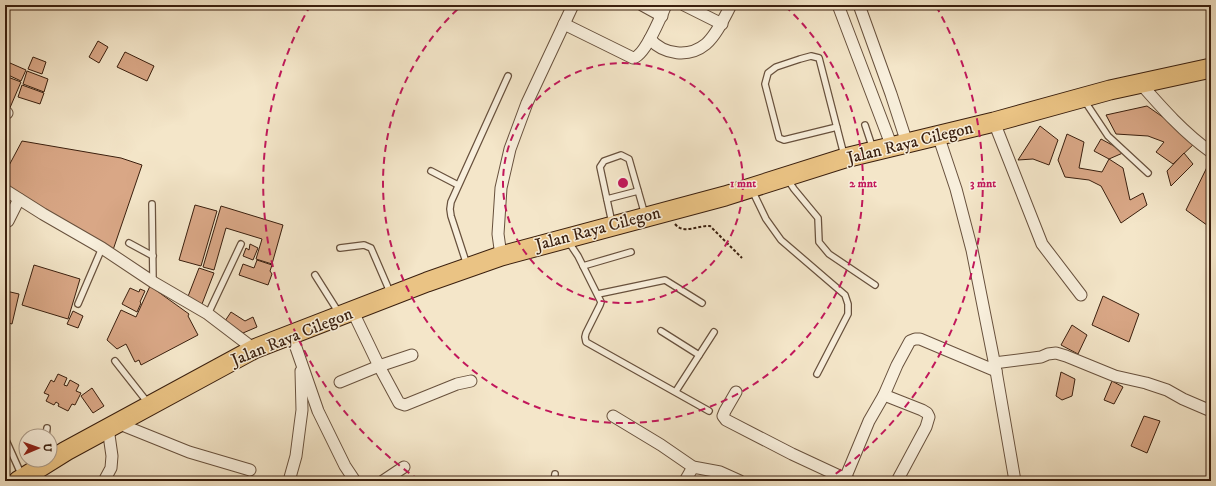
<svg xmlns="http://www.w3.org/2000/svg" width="1216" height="486" font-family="'IM FELL DW Pica',serif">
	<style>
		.building { fill: #d9a786; stroke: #3a1f0e }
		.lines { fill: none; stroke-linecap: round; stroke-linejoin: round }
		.service-casing { stroke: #68513d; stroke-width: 8 }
		.minor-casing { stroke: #68513d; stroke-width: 13 }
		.trunk-casing { stroke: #3a1f0e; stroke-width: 21 }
		.path { stroke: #3a1f0e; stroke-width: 2; stroke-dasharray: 3 2; stroke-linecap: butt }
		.service { stroke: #f8efdc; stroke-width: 5.5 }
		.minor { stroke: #f8efdc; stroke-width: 11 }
		.trunk { stroke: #eac384; stroke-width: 19 }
		.ring { fill: none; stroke: #c2185b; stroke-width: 2; stroke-dasharray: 7 5 }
		.labels { text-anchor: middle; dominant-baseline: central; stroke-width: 3; stroke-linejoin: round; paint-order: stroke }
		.street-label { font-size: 17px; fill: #3a1f0e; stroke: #f8efdc }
		.centre { fill: #c2185b; stroke: #f8efdc; stroke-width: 2 }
		.ring-label { font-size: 12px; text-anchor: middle; font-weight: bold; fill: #c2185b; stroke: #f8efdc; stroke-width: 3; stroke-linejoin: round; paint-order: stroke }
	</style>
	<rect width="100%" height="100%" fill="#f4e6c9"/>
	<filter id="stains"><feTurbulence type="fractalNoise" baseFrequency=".005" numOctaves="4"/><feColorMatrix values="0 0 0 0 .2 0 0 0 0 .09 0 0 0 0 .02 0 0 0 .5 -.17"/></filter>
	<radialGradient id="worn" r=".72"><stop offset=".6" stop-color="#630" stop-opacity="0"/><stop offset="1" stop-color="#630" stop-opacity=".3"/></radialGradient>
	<!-- building -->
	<g class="building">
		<polygon points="98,41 108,47 99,63 89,57"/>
		<polygon points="125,52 154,66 147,81 117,67"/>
		<polygon points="33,57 46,62 42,74 28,69"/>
		<polygon points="10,63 26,70 21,81 6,74"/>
		<polygon points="27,71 48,79 44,92 23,84"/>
		<polygon points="5,76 21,82 9,110 5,108"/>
		<polygon points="22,85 44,93 40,104 18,97"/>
		<polygon points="1147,106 1197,141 1173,164 1156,152 1164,142 1148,136 1116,134 1106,115"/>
		<polygon points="1040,126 1058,140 1049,165 1033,159 1018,160"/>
		<polygon points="1067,134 1084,142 1079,168 1102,172 1109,159 1123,168 1130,200 1143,193 1147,205 1121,223 1101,186 1089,180 1065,177 1058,160"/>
		<polygon points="1101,139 1125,152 1109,159 1094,151"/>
		<polygon points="22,141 121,158 142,165 113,250 57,218 5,184 5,173"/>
		<polygon points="1184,153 1193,164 1171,186 1167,171"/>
		<polygon points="1211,159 1211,228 1186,210"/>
		<polygon points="195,205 217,211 201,266 179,260"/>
		<polygon points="221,206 283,225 272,264 256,259 262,239 226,228 214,270 203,267"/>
		<polygon points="250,244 258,248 253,260 243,256 246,248 249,250"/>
		<polygon points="257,260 272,265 270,271 272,274 268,285 239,275 243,264 254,268"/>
		<polygon points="34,265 80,279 68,319 22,305"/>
		<polygon points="199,268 214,273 202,304 187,299"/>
		<polygon points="150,286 189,314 188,316 198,335 141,365 139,360 135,362 126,344 117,349 107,340 121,310 136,317"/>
		<polygon points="130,288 139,292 140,289 145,291 140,302 141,303 137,312 122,304"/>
		<polygon points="6,291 19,294 12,324 5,322 5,297"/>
		<polygon points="1103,296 1139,314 1129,342 1092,325"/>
		<polygon points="73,311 83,316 78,328 67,324"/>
		<polygon points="231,312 245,321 253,317 257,327 243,333 225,321"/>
		<polygon points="1072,325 1087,335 1078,354 1061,345"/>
		<polygon points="1061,372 1075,379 1072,396 1062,400 1056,396"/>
		<polygon points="58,374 67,378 64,385 67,386 70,380 79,385 76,391 81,393 75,405 72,404 68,411 58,406 59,404 56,402 54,405 46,401 49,395 44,393 51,380 54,382"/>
		<polygon points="1112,381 1123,387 1114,404 1104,400"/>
		<polygon points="92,388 104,406 93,413 81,396"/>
		<polygon points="1144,416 1160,421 1147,453 1131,446"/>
	</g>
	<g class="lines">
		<defs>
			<g id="service">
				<polyline points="1084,100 1108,136 1148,173"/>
				<polyline points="865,125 873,149"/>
				<polyline points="837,127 784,140 779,138 765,84 768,73 776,67 800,59 811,56 819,58 844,155"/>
				<polyline points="431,171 458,185"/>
				<polyline points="788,180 794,189 818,218 819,242 829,254 875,285"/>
				<polyline points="752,190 766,219 781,240 845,295 848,304 848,314 817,374"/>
				<polyline points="607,199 638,191"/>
				<polyline points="152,204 153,281"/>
				<polyline points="612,223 600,167 604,161 621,155 629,159 645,215"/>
				<polyline points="568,241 578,256 601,302 600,305 586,333 585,337 586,342 709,411"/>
				<polyline points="129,243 153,256"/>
				<polyline points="340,248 364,245 371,248 390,292"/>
				<polyline points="467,265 451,216 450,209 451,202 508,76"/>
				<polyline points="583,266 631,252"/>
				<polyline points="315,275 339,313"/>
				<polyline points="598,294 665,280 702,303"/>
				<polyline points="78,304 102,248"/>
				<polyline points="208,314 241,244"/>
				<polyline points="661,331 699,355"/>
				<polyline points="115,361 148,403"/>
				<polyline points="676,391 714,332"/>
				<polyline points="46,436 47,428"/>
				<polyline points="5,438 22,476"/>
				<polyline points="554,481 555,474"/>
			</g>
			<g id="minor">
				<polyline points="642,5 662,16"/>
				<polyline points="684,5 722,24"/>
				<polyline points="838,5 892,147"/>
				<polyline points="859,5 891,94 907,143"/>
				<path d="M564,24L633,58C645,56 661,16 666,5"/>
				<path d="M650,39C664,55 689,58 706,44C717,34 724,18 731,5"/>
				<path d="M1140,83C1162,108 1184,133 1211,152"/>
				<polyline points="5,112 7,113"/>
				<polyline points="994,122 1042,244 1081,295"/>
				<polyline points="938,135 956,189 972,250 996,371 1015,481"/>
				<polyline points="5,190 43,214 102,248 153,282 208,314 254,349"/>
				<polyline points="8,221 19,199"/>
				<polyline points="501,256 498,234 501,188 510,149 527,103 573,5"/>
				<polyline points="353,312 379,366 399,403 405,405 457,384 471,381"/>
				<polyline points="292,336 318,411 345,466 355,481"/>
				<polyline points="994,363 1041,357 1048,354 1056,353 1066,356 1115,376 1146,383 1167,390 1183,399 1211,411"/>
				<polyline points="340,382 379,366 412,355"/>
				<polyline points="736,392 725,411 723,416 726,420 792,454 850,481"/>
				<polyline points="884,395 922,410 927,413 929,417 926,427 897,481"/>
				<polyline points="613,416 661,445 693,467 720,472 740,481"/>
				<polyline points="117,423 189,452 250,470"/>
				<polyline points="104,481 111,468 112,456 108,428"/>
				<polyline points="289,481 296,456 300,425 302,410 301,371"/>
				<polyline points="383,481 404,467"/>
				<polyline points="685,481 693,467"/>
				<polyline points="844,481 869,421 884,395 897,365 910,341 915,339 920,339 996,371"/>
			</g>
			<polyline id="trunk" points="18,481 66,451 254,349 427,282 501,256 725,196 845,158 994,122 1110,90 1211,68"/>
		</defs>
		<!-- service casing -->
		<use href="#service" class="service-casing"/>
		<!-- minor casing -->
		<use href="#minor" class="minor-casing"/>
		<!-- trunk casing -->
		<use href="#trunk" class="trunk-casing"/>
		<!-- path -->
		<path class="path" d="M675,224C684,235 698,225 710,226L742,258"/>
		<!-- service -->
		<use href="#service" class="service"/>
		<!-- minor -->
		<use href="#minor" class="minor"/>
		<!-- trunk -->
		<use href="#trunk" class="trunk"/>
	</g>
	<!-- distance rings -->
	<g class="ring">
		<circle cx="623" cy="183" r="120"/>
		<path d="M785 6A240 240 0 1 1 461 6"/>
		<path d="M419 480A360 360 0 0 1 310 6M936 6A360 360 0 0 1 827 480"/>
	</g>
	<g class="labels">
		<!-- street labels -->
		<g class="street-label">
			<text transform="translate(910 143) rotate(-14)">Jalan Raya Cilegon</text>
			<text transform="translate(598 229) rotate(-15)">Jalan Raya Cilegon</text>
			<text transform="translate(292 337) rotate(-22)">Jalan Raya Cilegon</text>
		</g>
	</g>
	<circle cx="623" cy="183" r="6" class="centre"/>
	<g class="ring-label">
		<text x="743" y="187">1 mnt</text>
		<text x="863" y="187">2 mnt</text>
		<text x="983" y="187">3 mnt</text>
	</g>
	<!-- margin -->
	<rect width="1216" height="486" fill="none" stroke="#f4e6c9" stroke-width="20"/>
	<rect x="6" y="6" width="1204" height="474" fill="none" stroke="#3a1f0e" stroke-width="2"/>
	<rect x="10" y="10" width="1196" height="466" fill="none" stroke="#3a1f0e"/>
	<!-- north arrow -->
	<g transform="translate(38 448) rotate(88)"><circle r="19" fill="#f8efdc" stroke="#ac9c8a"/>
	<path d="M0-3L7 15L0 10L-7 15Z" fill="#8f2418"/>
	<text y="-6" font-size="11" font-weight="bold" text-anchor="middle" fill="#3a1f0e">U</text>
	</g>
	<rect width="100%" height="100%" filter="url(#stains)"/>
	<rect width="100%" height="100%" fill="url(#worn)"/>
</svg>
